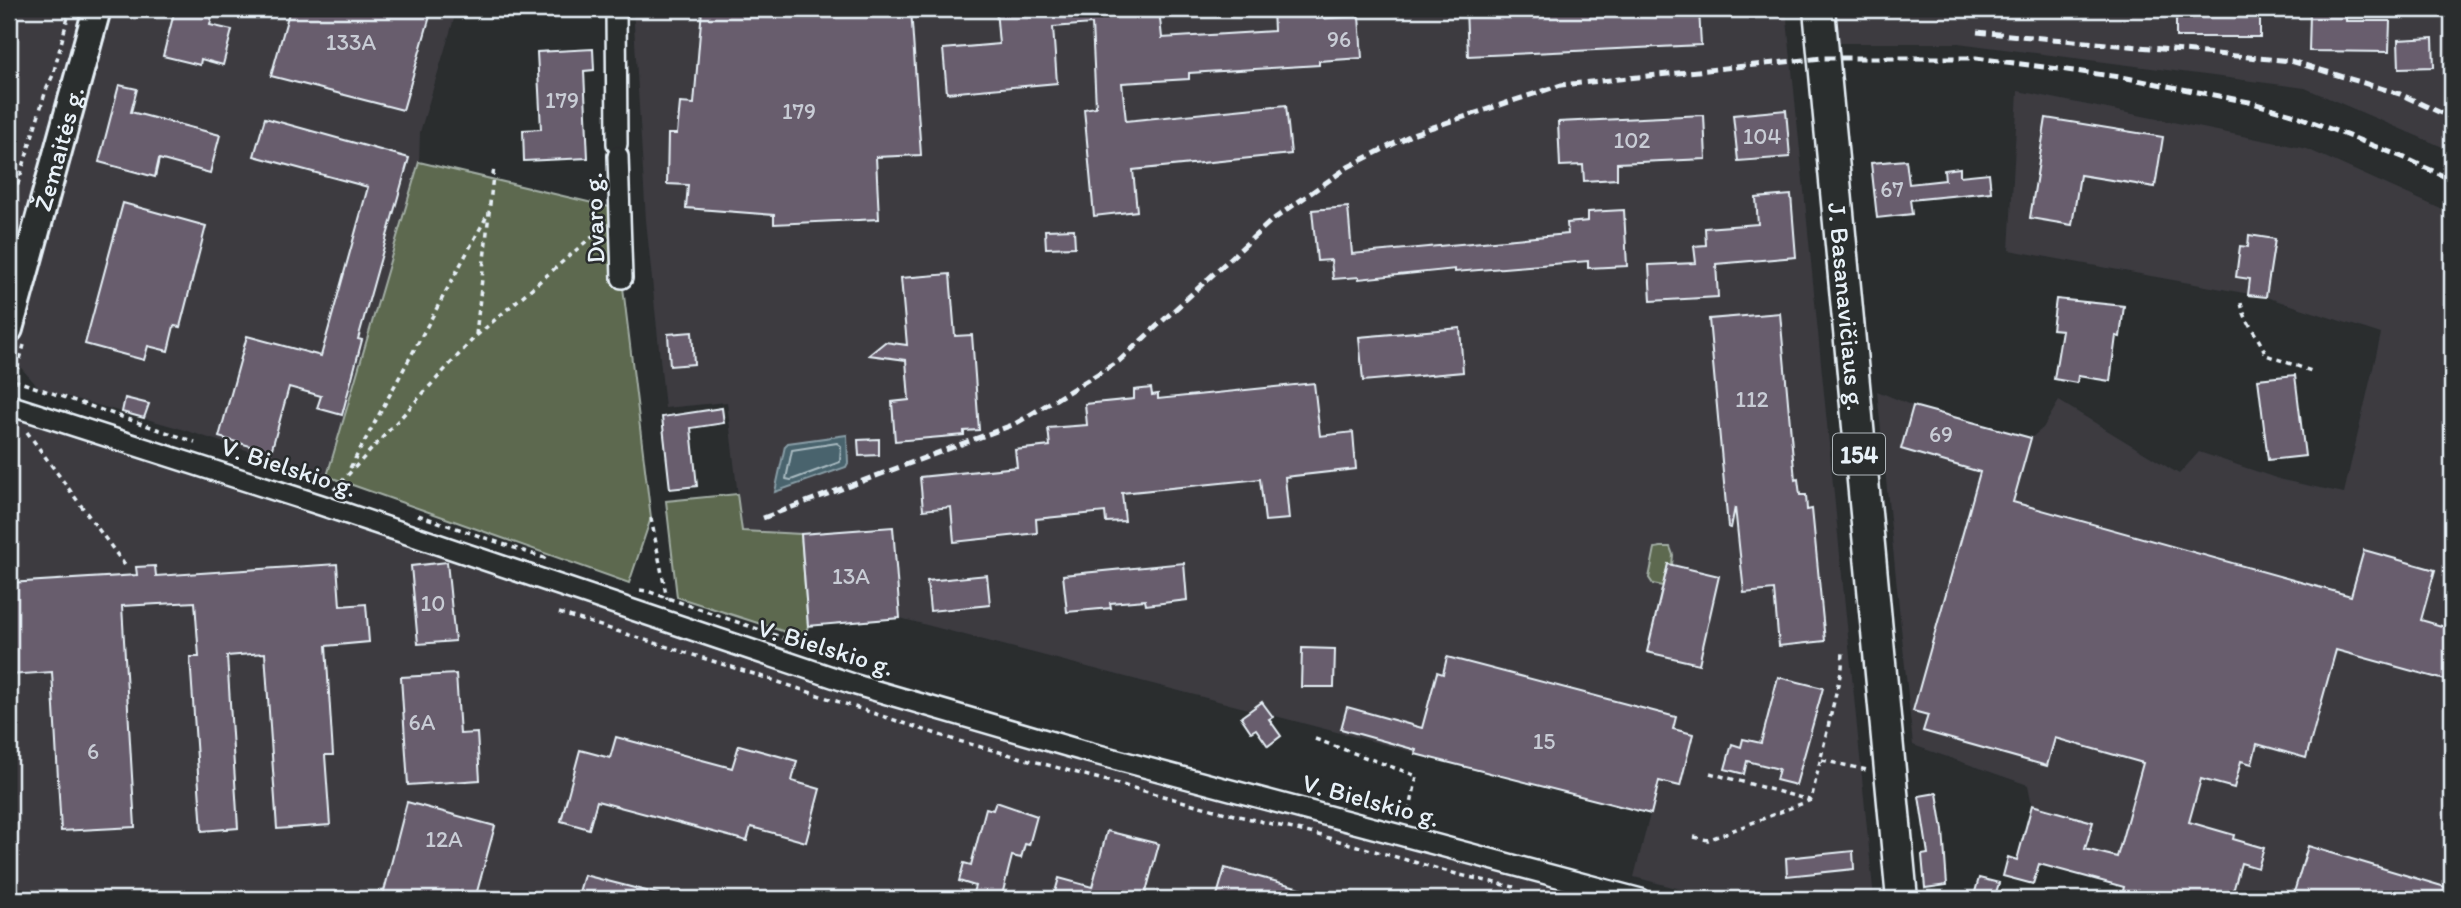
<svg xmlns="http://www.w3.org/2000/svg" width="2461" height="908" font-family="Itim,sans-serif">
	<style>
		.built { fill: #3c3b41 }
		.green { fill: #5d6950; stroke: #a2ada4; stroke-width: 2 }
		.water { fill: #48646d; stroke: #889ca5; stroke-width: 2 }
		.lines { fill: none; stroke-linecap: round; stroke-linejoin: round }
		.shore { stroke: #a8b9c0; stroke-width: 2 }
		.building { fill: #675d6d; stroke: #e8f1f8; stroke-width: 2 }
		.street-casing { stroke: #e8f1f8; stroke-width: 24 }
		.secondary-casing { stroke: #e8f1f8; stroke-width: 32 }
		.primary-casing { stroke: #e8f1f8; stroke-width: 35 }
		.path { stroke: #e8f1f8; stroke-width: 3.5; stroke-dasharray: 5 5; stroke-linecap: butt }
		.street { stroke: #2a2d2e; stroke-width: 19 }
		.secondary { stroke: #2a2d2e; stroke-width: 26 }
		.primary { stroke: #2a2d2e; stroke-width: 30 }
		.rail { stroke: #e8f1f8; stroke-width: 5; stroke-dasharray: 10 5; stroke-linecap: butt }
		.labels { text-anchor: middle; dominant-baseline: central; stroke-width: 5; stroke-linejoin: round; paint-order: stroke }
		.number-label { font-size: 23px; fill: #c8ccd5 }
		.shield { fill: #2a2d2e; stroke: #afb6bb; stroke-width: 2 }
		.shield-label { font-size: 24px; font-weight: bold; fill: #e8f1f8 }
		.street-label { font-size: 26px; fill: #e8f1f8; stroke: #2a2d2e }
	</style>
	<rect width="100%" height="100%" fill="#2a2d2e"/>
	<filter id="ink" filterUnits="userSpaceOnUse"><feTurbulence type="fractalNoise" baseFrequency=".0143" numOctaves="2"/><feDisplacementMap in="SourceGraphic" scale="14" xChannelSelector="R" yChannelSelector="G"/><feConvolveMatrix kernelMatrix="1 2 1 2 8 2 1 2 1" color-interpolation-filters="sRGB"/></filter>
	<g filter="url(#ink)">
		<!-- built -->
		<g class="built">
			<polygon points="9,9 97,9 9,329"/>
			<polygon points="108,9 457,9 420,132 419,162 327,476 175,427 40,389 14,360"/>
			<polygon points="633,9 1786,9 1874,899 1719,899 1634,877 1650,814 900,618 893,527 801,534 742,531 727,402 665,408 646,220"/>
			<polygon points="1832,9 2452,9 2452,151 2305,88 1958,43 1835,43"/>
			<polygon points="2018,91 2307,149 2452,214 2452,899 2121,899 2124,887 2017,858 2032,805 2028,785 1913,745 1877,391 1913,406 2031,438 2043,428 2059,401 2179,474 2199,452 2282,480 2344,493 2381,334 2266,297 2009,250"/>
			<polygon points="9,405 619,607 1620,899 9,899"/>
		</g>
		<!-- green -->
		<g class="green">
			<polygon points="419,162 618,209 622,279 651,518 629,583 327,476"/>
			<polygon points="737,494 742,531 801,534 808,626 804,638 677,597 666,501"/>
			<polygon points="1661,547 1670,547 1673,555 1672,565 1668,565 1663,586 1653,584 1649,578 1655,548"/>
		</g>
		<!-- water -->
		<polygon class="water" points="847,435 848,463 846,467 775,492 785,446 788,443"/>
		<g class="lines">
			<!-- shore -->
			<polygon class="shore" points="837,443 841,446 840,462 791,480 786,479 792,450"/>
		</g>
		<!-- building -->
		<g class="building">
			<polygon points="175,9 214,9 210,25 232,30 223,65 201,59 200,65 163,56"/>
			<polygon points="290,9 432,9 403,110 271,76"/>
			<polygon points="702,9 911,9 921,155 876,157 879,219 774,224 774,215 686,208 688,185 667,184 668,134 677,134 680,103 694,104"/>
			<polygon points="996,9 1159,9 1162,38 1274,31 1273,9 1316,9 1316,19 1359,16 1362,58 1319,61 1319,65 1189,73 1189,79 1122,83 1126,121 1286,105 1291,154 1133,170 1137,211 1094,216 1084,109 1096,107 1092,24 1053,27 1057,83 947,93 943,49 999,44"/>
			<polygon points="1466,9 1699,9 1701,45 1468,56"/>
			<rect x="2176" y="9" width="84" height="28"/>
			<polygon points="2310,13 2346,14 2346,21 2390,21 2389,52 2309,51"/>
			<polygon points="2433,38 2434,67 2399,68 2398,40"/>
			<polygon points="593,49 594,70 584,71 588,158 524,161 523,130 541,129 537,52"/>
			<polygon points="119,85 137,89 131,112 220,135 210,173 159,159 155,177 99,162"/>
			<polygon points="1786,110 1790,157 1738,161 1733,115"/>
			<polygon points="1704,115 1706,159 1617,163 1617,179 1584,181 1583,165 1560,166 1558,122"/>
			<polygon points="265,118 409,158 358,339 362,340 342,415 317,408 321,396 289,387 271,452 219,437 247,336 321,356 368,187 254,156"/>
			<polygon points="2046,118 2163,137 2155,187 2080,175 2072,225 2030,218"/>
			<polygon points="1906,160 1909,184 1945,180 1944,170 1960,168 1960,176 1989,173 1991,192 1910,200 1912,214 1877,218 1871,163"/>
			<polygon points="1791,195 1796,257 1716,264 1718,297 1651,301 1649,265 1696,263 1694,246 1706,245 1705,228 1758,224 1756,198"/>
			<polygon points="123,203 206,226 180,327 174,326 168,351 148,346 144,360 85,344"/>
			<polygon points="1348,207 1352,254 1568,234 1567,223 1588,221 1588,212 1624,210 1627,266 1588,268 1588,261 1455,272 1455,269 1359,279 1359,277 1333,279 1331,260 1317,261 1312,210"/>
			<polygon points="1074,229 1075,247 1046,248 1045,230"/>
			<polygon points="2249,235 2275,239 2266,297 2248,295 2250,279 2236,277 2240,246 2248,247"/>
			<polygon points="950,274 955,336 972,335 979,430 964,431 964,435 895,441 892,402 909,400 906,360 869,355 885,342 907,345 901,278"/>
			<polygon points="2056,299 2124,306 2120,337 2116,336 2110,381 2078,376 2077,383 2054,379 2062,330 2052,329"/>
			<polygon points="1780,313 1795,480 1798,479 1800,495 1806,495 1807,510 1812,509 1825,641 1779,646 1774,590 1744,593 1735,507 1731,528 1728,527 1709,319"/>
			<polygon points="1460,328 1463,372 1363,381 1359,337"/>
			<polygon points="692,332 694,364 670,366 668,334"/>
			<polygon points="2295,375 2305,456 2268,460 2258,379"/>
			<polygon points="1314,383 1320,436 1353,432 1356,469 1285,477 1289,519 1265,521 1260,479 1122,493 1125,521 1106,522 1105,512 1036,519 1037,533 954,542 951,507 923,510 920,477 1017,467 1015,450 1050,446 1048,428 1087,425 1085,404 1134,399 1134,390 1151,388 1152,395 1158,394 1158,399"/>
			<polygon points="125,398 149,404 144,418 122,412"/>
			<polygon points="1913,406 2031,438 2013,502 2351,596 2364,550 2435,570 2421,620 2452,629 2452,654 2445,680 2336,650 2306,758 2257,744 2252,764 2241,761 2234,788 2201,779 2189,822 2234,835 2233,839 2264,848 2258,868 2241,863 2231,899 2121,899 2124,887 2039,864 2033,884 2003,876 2008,857 2017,860 2032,805 2093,822 2085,849 2117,857 2143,763 2055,738 2047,766 1923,731 1928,715 1913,711 1980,472 1901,449"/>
			<polygon points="722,408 724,423 691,428 697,486 670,489 662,417"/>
			<polygon points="879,439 879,455 859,456 858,440"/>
			<polygon points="893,527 900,618 808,626 801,534"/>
			<polygon points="447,562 455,641 418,644 411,566"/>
			<polygon points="1184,563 1187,600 1146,605 1145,600 1110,603 1111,608 1067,612 1063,575"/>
			<polygon points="337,564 340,606 366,604 369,642 326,646 333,755 325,755 330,825 277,829 265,653 227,656 238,828 202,831 190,657 199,657 195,602 122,606 135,827 61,831 52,672 9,675 9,583 137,575 136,567 155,566 156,576"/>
			<polygon points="1668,564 1719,576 1699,664 1647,652"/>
			<polygon points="987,575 990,605 930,611 927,581"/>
			<polygon points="1302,648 1335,649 1334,687 1301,687"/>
			<polygon points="1447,657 1676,717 1673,729 1693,734 1680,786 1659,781 1651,814 1415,754 1416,750 1341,729 1347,707 1422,728 1437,672 1443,674"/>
			<polygon points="456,674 460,734 477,733 480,780 408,785 401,677"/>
			<polygon points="1778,677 1823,688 1796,785 1776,780 1779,769 1747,761 1744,774 1725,769 1732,744 1741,747 1743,739 1761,743"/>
			<polygon points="1262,702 1273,717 1269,719 1281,736 1268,746 1256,729 1251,732 1241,717"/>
			<polygon points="616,737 732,768 739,745 797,761 792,781 820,789 806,842 751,827 747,841 597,801 589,829 561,821 580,750 610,758"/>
			<polygon points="1937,793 1943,830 1947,885 1925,888 1922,855 1928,854 1919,796"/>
			<polygon points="407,802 495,826 475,899 382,899"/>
			<polygon points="996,802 1037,816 1029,845 1025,844 1021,858 1012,856 1001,899 971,899 975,886 959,881 964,863 971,865 986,808 993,810"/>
			<polygon points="1107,831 1159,844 1144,899 1053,899 1059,878 1092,887"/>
			<polygon points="2308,846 2452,889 2452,899 2292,899"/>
			<polygon points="1853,851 1854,869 1787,876 1786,858"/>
			<polygon points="1225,868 1323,894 1322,899 1216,899"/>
			<polygon points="584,875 658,894 657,899 577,899"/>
			<polygon points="1979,878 1999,883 1994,899 1973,899"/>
		</g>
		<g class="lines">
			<defs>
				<g id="street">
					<polyline points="616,9 617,144"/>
					<polyline points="618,156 622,278"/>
					<polyline points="9,405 321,505 856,685 1080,750 1641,899"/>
				</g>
				<g id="secondary">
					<path id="s1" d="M9,329L97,9"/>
				</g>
				<g id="primary">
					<path id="s2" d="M1819,9L1902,899"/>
				</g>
			</defs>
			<!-- street casing -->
			<use href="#street" class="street-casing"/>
			<!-- secondary casing -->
			<use href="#secondary" class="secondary-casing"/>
			<!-- primary casing -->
			<use href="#primary" class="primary-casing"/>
			<!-- path -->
			<g class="path">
				<polyline points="9,214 46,90 53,75 70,9"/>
				<path d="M2241,303C2245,323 2259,336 2266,355L2314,372"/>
				<polyline points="476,335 494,166"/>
				<polyline points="14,380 195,442"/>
				<polyline points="12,388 24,345"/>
				<polyline points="27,432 127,568"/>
				<polyline points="350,468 488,214"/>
				<polyline points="334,490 475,337 589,239 603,231"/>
				<polyline points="418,515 547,559"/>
				<polyline points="651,518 667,599"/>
				<polyline points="640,590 647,591 801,644"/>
				<polyline points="559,613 754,674 955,740 1226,813 1318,835 1460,875 1514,887"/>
				<polyline points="819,650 862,663"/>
				<polyline points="1315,739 1417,776 1408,819"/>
				<polyline points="1822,760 1867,770"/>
				<polyline points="1710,773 1809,800"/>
				<polyline points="1694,837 1708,840 1811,800 1842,667 1843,652"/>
			</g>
			<!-- street -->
			<use href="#street" class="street"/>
			<!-- secondary -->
			<use href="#secondary" class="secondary"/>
			<!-- primary -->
			<use href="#primary" class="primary"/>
			<!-- rail -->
			<g class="rail">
				<polyline points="1977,32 2291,61 2400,94 2452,118"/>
				<polyline points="763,518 1015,424 1119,361 1271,221 1348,167 1415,133 1561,85 1823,58 1976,58 2127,78 2249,102 2292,114 2405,158 2452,180"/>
			</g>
		</g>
	</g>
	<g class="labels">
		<!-- number labels -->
		<g class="number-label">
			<text x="1339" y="39">96</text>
			<text x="351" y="42">133A</text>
			<text x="562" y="100">179</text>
			<text x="799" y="111">179</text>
			<text x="1762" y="136">104</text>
			<text x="1632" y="140">102</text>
			<text x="1892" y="189">67</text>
			<text x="1752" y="399">112</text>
			<text x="1941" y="434">69</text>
			<text x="851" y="576">13A</text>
			<text x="433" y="603">10</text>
			<text x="422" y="722">6A</text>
			<text x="1544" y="741">15</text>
			<text x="93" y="751">6</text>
			<text x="444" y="839">12A</text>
		</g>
		<!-- shield labels -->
		<rect class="shield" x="1833" y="433.5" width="52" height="41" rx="5"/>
		<g class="shield-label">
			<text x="1859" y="454">154</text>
		</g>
		<!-- street labels -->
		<g class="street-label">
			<text stroke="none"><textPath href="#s1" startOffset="187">Žemaitės g.</textPath></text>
			<text transform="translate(594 218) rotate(-92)">Dvaro g.</text>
			<text stroke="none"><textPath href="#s2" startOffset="299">J. Basanavičiaus g.</textPath></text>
			<text transform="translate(289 467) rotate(18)">V. Bielskio g.</text>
			<text transform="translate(826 647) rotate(17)">V. Bielskio g.</text>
			<text transform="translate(1371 800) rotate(15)">V. Bielskio g.</text>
		</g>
	</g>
	<!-- margin -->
	<rect width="2461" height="908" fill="none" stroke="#2a2d2e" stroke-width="35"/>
	<rect x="18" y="18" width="2426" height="873" fill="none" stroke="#e8f1f8" stroke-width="2.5" filter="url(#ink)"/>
</svg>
